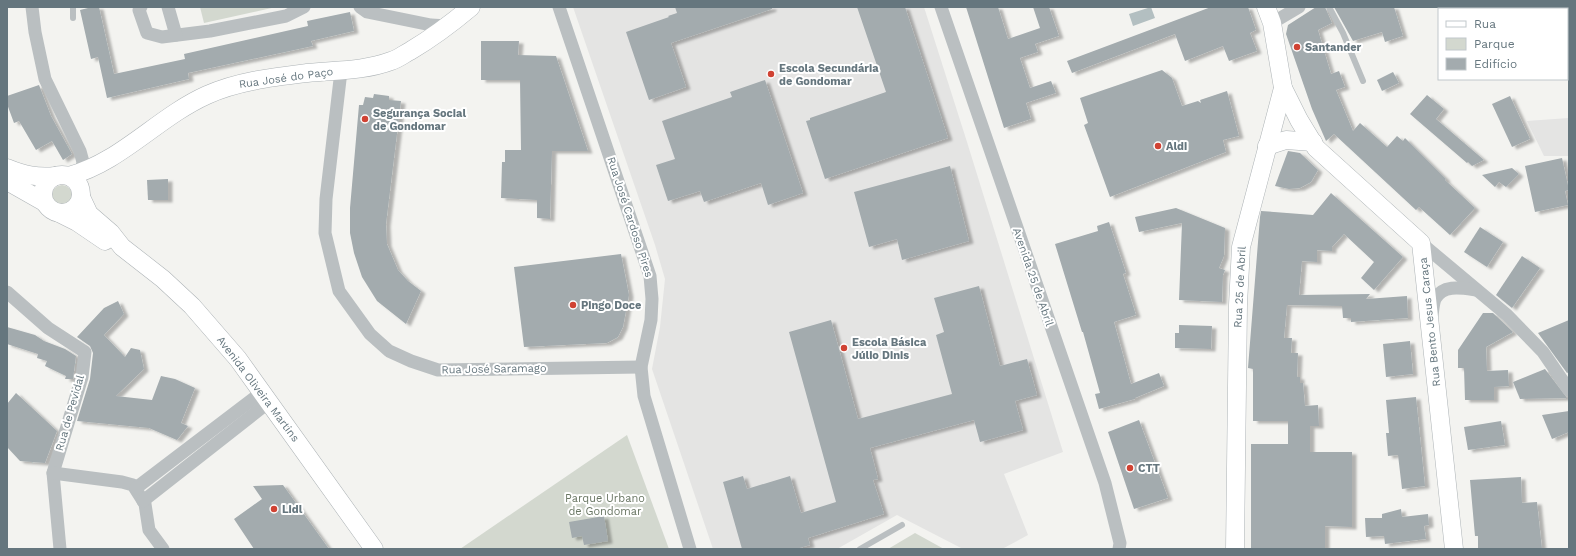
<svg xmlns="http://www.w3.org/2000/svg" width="1576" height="556" font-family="'Work Sans',sans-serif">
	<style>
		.built { fill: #e4e4e3 }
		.green { fill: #d3d8cf }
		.water { fill: #b3bfc1 }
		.building { fill: #a3abae; filter: url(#shadow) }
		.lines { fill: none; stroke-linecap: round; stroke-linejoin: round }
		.secondary-casing { stroke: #adb3b6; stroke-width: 19 }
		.lane { stroke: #babfc1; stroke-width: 6 }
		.street { stroke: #babfc1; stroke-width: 13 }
		.secondary { stroke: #fff; stroke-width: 18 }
		.poi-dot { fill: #d04233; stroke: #fff; stroke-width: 1.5 }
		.labels { text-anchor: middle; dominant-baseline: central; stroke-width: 4; stroke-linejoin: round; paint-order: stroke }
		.poi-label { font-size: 11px; font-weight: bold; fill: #65767e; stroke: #fff; text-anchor: start }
		.street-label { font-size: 11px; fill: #65767e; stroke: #fff }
		.park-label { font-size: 11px; fill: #697663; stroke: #fff }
	</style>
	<defs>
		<filter id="shadow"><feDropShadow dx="4.5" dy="2.5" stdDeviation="1" flood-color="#0004"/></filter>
	</defs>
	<rect width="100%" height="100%" fill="#f3f3f0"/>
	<!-- built -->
	<g class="built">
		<polygon points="573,7 924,7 967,142 1063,452 1004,474 1028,535 1002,549 963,549 897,515 837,549 713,549 652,369 660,327 665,279 655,245"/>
		<polygon points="1569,118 1569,156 1544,156 1527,121"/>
	</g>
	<!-- green -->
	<g class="green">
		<polygon points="200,7 276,7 204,23"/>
		<circle cx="62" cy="195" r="10"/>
		<polygon points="627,435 669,549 460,549"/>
		<polygon points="915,533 944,549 888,549"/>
	</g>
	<!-- water -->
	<polygon class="water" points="1151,7 1155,18 1133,26 1129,14"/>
	<!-- building -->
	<g class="building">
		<polygon points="92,7 99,7 114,74 185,59 184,54 308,26 307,21 350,12 354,31 311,41 313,46 188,73 189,79 107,98 98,57 91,59 80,10"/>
		<polygon points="675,7 772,7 772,9 671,43 686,87 649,100 626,32 669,17 668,16 677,13"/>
		<polygon points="857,7 905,7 948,138 825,179 806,121 810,120 810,118 886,92"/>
		<polygon points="966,7 998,7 1008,39 1040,28 1033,7 1049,7 1059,36 1035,44 1038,52 1020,58 1030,88 1051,81 1056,93 1026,103 1031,119 1004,128"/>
		<polygon points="1211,7 1248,7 1256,30 1250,33 1257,51 1229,61 1223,46 1185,61 1175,34 1072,73 1067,61"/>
		<polygon points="1316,7 1325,7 1332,23 1318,30 1331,74 1339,71 1345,87 1336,90 1353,131 1360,123 1387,147 1397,136 1403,141 1405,138 1446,179 1445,180 1475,208 1450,235 1419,207 1416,210 1334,134 1326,141 1312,109 1286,34 1288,25"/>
		<polygon points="1334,7 1394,7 1403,36 1385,42 1382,32 1353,41"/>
		<polygon points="481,41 519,41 518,55 556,56 588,151 552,151 550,219 537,218 537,200 501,198 502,162 505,162 505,150 521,150 520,80 481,80"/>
		<polygon points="1162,70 1172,78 1182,106 1198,101 1201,103 1200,100 1227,91 1239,136 1223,140 1226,152 1110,197 1084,125 1088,123 1080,98"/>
		<polygon points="1393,72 1399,83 1382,91 1377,80"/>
		<polygon points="765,80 803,193 768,205 761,183 704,202 700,191 668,201 656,165 675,159 662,121 732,97 730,92"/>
		<polygon points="39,85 51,116 72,154 63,160 52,141 36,150 19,121 14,123 7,104 7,96"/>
		<polygon points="374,94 389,96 389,100 401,101 386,224 387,244 398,270 408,281 421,291 406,324 377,301 362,277 354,253 350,233 350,208 359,105 363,105 365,97 373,98"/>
		<polygon points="1427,95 1444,109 1436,119 1484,160 1472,166 1468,162 1467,163 1410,114"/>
		<polygon points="1510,96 1530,139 1512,147 1492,104"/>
		<polygon points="1288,151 1300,153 1318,170 1311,182 1300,188 1289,189 1275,186"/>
		<polygon points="1562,158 1569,190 1565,191 1568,205 1535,212 1525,166"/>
		<polygon points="950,166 969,241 902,260 897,239 869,247 854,192"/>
		<polygon points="1512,168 1519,174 1506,187 1499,182 1495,187 1482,175"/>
		<polygon points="168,179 168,200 148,200 147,180"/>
		<polygon points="1331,193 1403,257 1374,290 1361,278 1374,262 1344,234 1332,247 1332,251 1317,250 1317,262 1302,261 1299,295 1370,294 1366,299 1407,296 1408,318 1351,322 1351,318 1343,318 1342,306 1287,305 1284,338 1292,338 1291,353 1298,353 1297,377 1300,377 1300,383 1303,383 1305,406 1318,405 1319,426 1310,426 1310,452 1352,452 1352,527 1325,526 1325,549 1251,549 1251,444 1288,444 1288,421 1253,421 1253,369 1248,368 1260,217 1261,211 1313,215"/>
		<polygon points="1176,208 1225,228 1224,256 1219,268 1225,270 1223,275 1222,302 1179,300 1182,223 1139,232 1135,217"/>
		<polygon points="1109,222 1126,273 1123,274 1136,315 1114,322 1131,384 1159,373 1164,386 1135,398 1135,399 1099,409 1095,394 1100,393 1083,332 1082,332 1055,244 1098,231 1097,226"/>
		<polygon points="1480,227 1503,242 1487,267 1464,252"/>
		<polygon points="621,254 629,295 623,327 618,337 607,343 524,347 514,267"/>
		<polygon points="1522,256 1540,268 1512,308 1496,295"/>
		<polygon points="979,286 1000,366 1027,359 1037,395 1015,401 1023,430 980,442 974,420 870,448 878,479 873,480 884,514 808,538 810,545 796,549 742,549 723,482 743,476 747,489 790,476 801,513 836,502 789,332 831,320 858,419 952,394 936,335 944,332 934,298"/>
		<polygon points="118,301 124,314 104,335 125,357 131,348 140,350 144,369 116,396 152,400 161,376 175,379 195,388 181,423 188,426 177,440 149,428 77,421 90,379 93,353 90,346 77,337 104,308"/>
		<polygon points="1483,313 1493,313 1513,332 1486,347 1487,371 1508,370 1509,386 1494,387 1494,400 1465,400 1464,368 1458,368 1458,350"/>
		<polygon points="1569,320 1569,372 1567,373 1538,333"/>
		<polygon points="1179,325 1212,326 1211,349 1175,348 1175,333 1179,333"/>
		<polygon points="7,327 35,335 44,341 65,349 76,356 73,379 65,379 66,376 45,366 47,361 37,358 38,354 7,344"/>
		<polygon points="1410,341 1413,374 1386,377 1383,344"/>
		<polygon points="1545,369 1567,398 1520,399 1513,382"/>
		<polygon points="16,393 57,431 45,463 20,461 7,447 7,404"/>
		<polygon points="1416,397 1425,486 1402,489 1398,455 1388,456 1386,433 1389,433 1386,400"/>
		<polygon points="1569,411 1569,432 1552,439 1542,415"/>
		<polygon points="1139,420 1168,498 1134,509 1108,432"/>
		<polygon points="1501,421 1505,445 1468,450 1464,427"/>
		<polygon points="1521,477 1522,503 1537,502 1542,549 1478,549 1478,536 1475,536 1470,480"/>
		<polygon points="283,485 329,549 254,549 234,519 262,499 253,486"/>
		<polygon points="1401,509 1402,517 1428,514 1429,525 1424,526 1426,539 1385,544 1384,536 1366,537 1365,518 1382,518 1382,514"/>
		<polygon points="604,516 608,541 584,545 582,536 572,538 569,522"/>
	</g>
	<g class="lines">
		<defs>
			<g id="secondary">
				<polyline points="1283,88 1299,120 1316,148 1421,243 1454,549"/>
				<polyline points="1267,146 1286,140 1313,142"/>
				<path d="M7,168C24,175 37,178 56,176"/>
				<circle cx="62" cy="194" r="19"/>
				<path d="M69,176C121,162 158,117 207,95C238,81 274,77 307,73C336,70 364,71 391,61C398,59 404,54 410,51C432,38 452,23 471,7"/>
				<polyline points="7,181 44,202"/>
				<polyline points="81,197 89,214 111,233 122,247 163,279 192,306 238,359 374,549"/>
				<polyline points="59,213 77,222 105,241"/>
				<polyline points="1235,549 1238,305 1241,247 1283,88 1272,23 1266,7"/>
			</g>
		</defs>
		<!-- secondary casing -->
		<use href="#secondary" class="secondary-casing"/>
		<!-- lane -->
		<g class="lane">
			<polyline points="73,7 73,18"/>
			<polyline points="1329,7 1343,33 1363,81"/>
			<polyline points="860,549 902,525"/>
		</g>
		<!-- street -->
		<g class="street">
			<polyline points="32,7 35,32 45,79 80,151 83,162 81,172"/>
			<polyline points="141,7 139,10 147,33 162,37 210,31 286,16 304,7"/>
			<polyline points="168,7 176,35"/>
			<polyline points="360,7 367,12 431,25 447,26"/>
			<polyline points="559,7 650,276 652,299 651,320 641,367 644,396 690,549"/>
			<polyline points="941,7 1105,483 1120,543 1119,549"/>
			<polyline points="1272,23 1299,7"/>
			<polyline points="341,71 326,199 325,233 339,291 370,334 389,351 411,361 438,370 641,367"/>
			<polyline points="1421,243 1507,315 1543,352 1569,390"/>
			<polyline points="7,292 48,328 85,352 82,377 53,473 60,549"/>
			<path d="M1432,315C1433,310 1433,304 1435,299C1443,284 1462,288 1476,290"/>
			<polyline points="53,473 122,482 133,485 145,504 149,530 163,549"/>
			<polyline points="136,488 262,392"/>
			<polyline points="143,501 269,402"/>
		</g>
		<!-- secondary -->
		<use href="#secondary" class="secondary"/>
	</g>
	<!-- markers -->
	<g class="poi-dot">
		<circle cx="1297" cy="47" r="4"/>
		<circle cx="771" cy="74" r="4"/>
		<circle cx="365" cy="119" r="4"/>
		<circle cx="1158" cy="146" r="4"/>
		<circle cx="573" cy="305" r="4"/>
		<circle cx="844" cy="348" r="4"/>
		<circle cx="1130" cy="468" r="4"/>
		<circle cx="274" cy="509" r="4"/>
	</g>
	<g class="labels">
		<!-- poi labels -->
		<g class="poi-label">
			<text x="1305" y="47">Santander</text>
			<text x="779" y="68">Escola Secundária<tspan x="779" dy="13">de Gondomar</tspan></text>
			<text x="373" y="113">Segurança Social<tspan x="373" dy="13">de Gondomar</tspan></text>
			<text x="1166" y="146">Aldi</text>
			<text x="581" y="305">Pingo Doce</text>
			<text x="852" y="342">Escola Básica<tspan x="852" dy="13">Júlio Dinis</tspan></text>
			<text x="1138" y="468">CTT</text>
			<text x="282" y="509">Lidl</text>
		</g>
		<!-- street labels -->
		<g class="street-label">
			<text transform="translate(286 78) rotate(-8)">Rua José do Paço</text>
			<text transform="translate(630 217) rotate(72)">Rua José Cardoso Pires</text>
			<text transform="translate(1033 277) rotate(71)">Avenida 25 de Abril</text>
			<text transform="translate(1240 287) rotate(-87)">Rua 25 de Abril</text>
			<text transform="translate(1430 322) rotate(-96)">Rua Bento Jesus Caraça</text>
			<text transform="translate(494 369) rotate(-1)">Rua José Saramago</text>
			<text transform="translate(258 389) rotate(53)">Avenida Oliveira Martins</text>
			<text transform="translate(70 413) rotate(-74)">Rua de Pevidal</text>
		</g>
		<!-- park labels -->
		<g class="park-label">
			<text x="605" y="498">Parque Urbano<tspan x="605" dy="13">de Gondomar</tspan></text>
		</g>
	</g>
	<!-- border -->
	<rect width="1576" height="556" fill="none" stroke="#65767e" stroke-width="16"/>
	<!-- legend -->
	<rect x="1438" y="8" width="130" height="72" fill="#ffffff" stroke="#c1c8cb"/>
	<rect x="1446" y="21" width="20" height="6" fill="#ffffff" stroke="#c1c8cb"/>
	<text x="1474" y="28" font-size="12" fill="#65767e">Rua</text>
	<rect x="1446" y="38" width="20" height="12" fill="#d3d8cf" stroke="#c1c8cb"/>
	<text x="1474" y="48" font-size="12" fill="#65767e">Parque</text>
	<rect x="1446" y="58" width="20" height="12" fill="#a3abae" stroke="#c1c8cb"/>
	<text x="1474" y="68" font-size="12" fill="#65767e">Edifício</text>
</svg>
